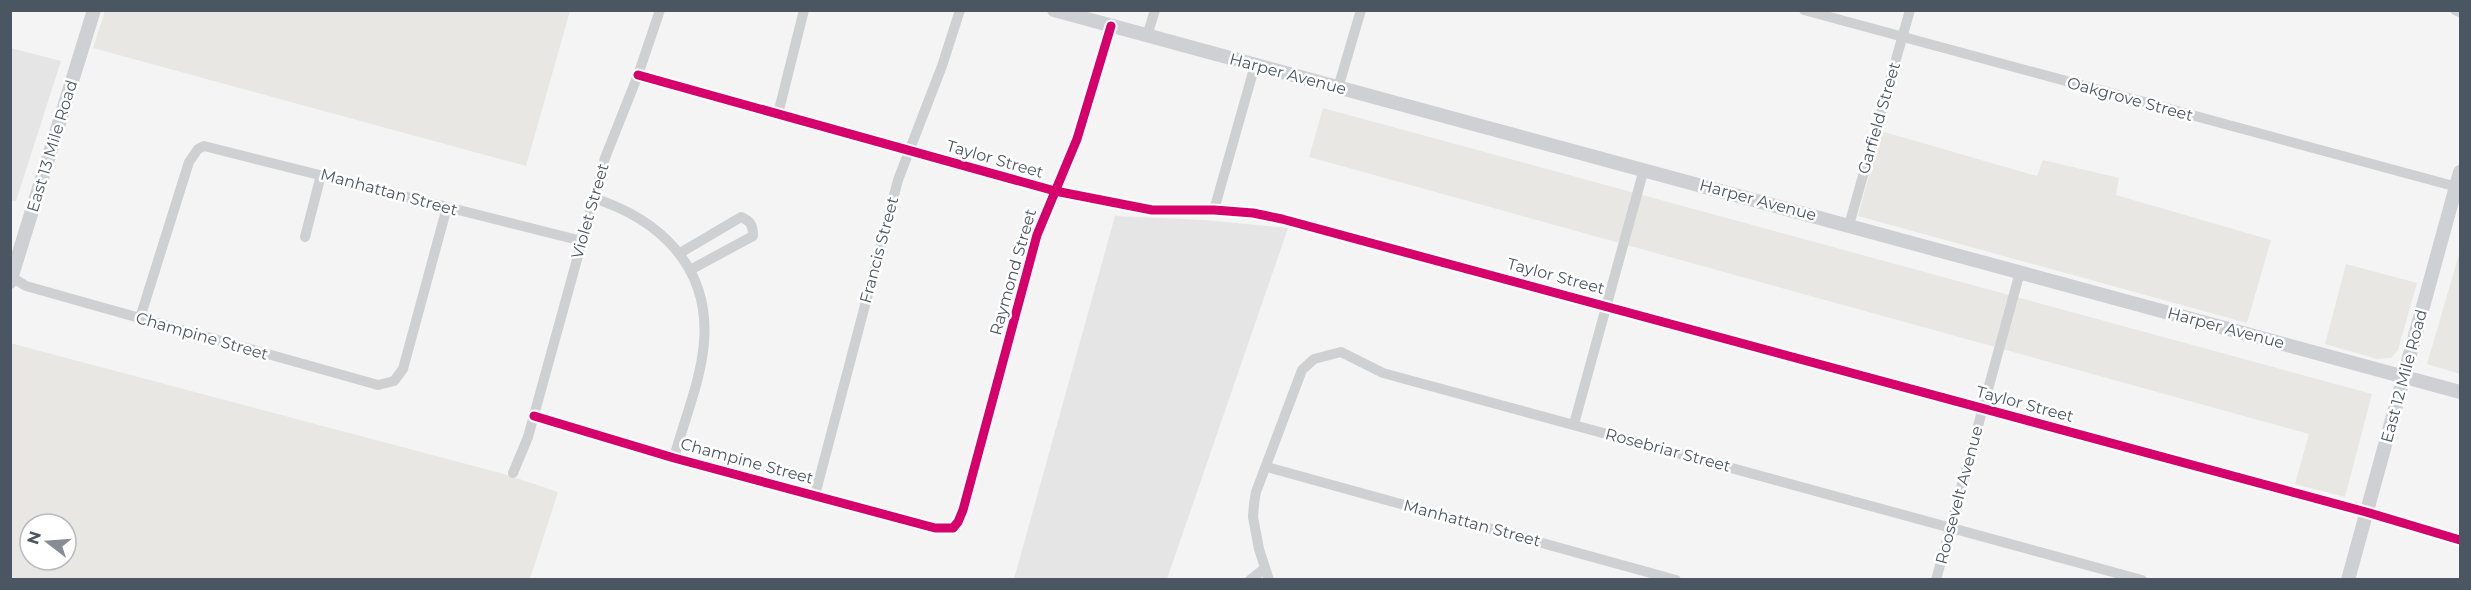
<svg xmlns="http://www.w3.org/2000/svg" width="2471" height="590" font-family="Montserrat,sans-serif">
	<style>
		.commercial { fill: #e8e7e3; fill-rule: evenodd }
		.education { fill: #e6e5e6 }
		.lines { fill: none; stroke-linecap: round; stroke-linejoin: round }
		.street { stroke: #ced0d2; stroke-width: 10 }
		.secondary { stroke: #ced0d4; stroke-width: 14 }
		.cycleway-casing { stroke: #fff; stroke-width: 13 }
		.cycleway { stroke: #d6006c; stroke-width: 9 }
		.labels { text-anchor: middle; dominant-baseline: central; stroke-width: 5; stroke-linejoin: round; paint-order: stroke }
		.street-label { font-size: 16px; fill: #4a5661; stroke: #fff }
	</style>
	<rect width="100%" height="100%" fill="#f4f4f4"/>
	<!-- commercial -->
	<g class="commercial">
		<polygon points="105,11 105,10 570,11 526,166 93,48"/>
		<polygon points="1323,108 2372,394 2345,497 2295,484 2309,434 1309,157"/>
		<polygon points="1881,131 2037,176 2043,160 2119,178 2116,195 2271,240 2247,323 1858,216"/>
		<polygon points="2460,251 2460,374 2427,364"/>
		<polygon points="2346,264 2417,283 2398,350 2391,358 2377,359 2325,344"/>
		<path d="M10,343L504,474L558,492L530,579H11ZM30,524H66V560H30Z"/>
	</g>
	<!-- education -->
	<g class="education">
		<polygon points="11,48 61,61 16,201 10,200"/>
		<polygon points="1115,216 1204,220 1288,228 1167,579 1014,579"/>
	</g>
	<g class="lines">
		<!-- street -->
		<g class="street">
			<polyline points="1804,10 2457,187"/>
			<polyline points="2455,10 2460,12"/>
			<polyline points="1147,36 1155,10"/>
			<polyline points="638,75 1055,191 1152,210 1214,210 1253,213 1282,219 2366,512 2460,540"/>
			<polyline points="1338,88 1361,10"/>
			<polyline points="778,114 804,10"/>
			<path d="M593,198C660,219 710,267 704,342C701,381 684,420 674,458"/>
			<polyline points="1214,210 1255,65"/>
			<polyline points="1849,225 1910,10"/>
			<polyline points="305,237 321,175"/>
			<path d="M680,253L741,217C751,221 753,226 753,236L690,270"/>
			<polyline points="10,276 26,286 378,385 394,381 403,369 447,207"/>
			<polyline points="140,318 189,162 198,149 204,146 582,241"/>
			<polyline points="534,416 674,458 935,528 953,528 958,522 963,510 1037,235 1077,139 1111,26"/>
			<polyline points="1574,424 1644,169"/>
			<polyline points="1267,467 1676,580"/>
			<polyline points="513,473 528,437 605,158 638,75 660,10"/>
			<polyline points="815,495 898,180 942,66 960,10"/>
			<polyline points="1250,580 1264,569"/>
			<polyline points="1269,580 1259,549 1253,517 1254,504 1256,492 1302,370 1314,359 1341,352 1383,373 2142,580"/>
			<polyline points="1936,580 2020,272"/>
		</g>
		<!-- secondary -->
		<g class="secondary">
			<polyline points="1054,10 2460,392"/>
			<polyline points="10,282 94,10"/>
			<polyline points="2348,580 2460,172"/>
		</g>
		<defs>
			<g id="cycleway">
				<polyline points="638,75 1055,191 1152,210 1214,210 1253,213 1282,219 2366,512 2460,540"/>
				<polyline points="534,416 674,458 935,528 953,528 958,522 963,510 1037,235 1077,139 1111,26"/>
			</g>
		</defs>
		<!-- cycleway casing -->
		<use href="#cycleway" class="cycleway-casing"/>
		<!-- cycleway -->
		<use href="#cycleway" class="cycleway"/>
	</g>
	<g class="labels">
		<!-- street labels -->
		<g class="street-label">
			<text transform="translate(1288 74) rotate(15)">Harper Avenue</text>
			<text transform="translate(2130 99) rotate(15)">Oakgrove Street</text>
			<text transform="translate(1879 118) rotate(-74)">Garfield Street</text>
			<text transform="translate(52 146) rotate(-73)">East 13 Mile Road</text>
			<text transform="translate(995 159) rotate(16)">Taylor Street</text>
			<text transform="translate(389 192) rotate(15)">Manhattan Street</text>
			<text transform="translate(1758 200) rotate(15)">Harper Avenue</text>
			<text transform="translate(590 211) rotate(-74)">Violet Street</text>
			<text transform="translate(879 250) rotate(-75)">Francis Street</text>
			<text transform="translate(1013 272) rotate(-74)">Raymond Street</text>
			<text transform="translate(1556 276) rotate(15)">Taylor Street</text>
			<text transform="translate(2226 328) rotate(15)">Harper Avenue</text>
			<text transform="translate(202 336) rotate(16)">Champine Street</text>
			<text transform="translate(2404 376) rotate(-75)">East 12 Mile Road</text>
			<text transform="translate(2025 404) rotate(15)">Taylor Street</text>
			<text transform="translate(1668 450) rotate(15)">Rosebriar Street</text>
			<text transform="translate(747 461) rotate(15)">Champine Street</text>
			<text transform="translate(1959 495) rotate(-75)">Roosevelt Avenue</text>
			<text transform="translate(1472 523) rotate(15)">Manhattan Street</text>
		</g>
	</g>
	<!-- border -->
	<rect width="2471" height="590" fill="none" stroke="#4a5661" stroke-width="24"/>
	<!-- north arrow -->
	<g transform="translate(48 542) rotate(287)"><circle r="28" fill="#ffffff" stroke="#b7bbc0" stroke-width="1.5"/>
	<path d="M0-4.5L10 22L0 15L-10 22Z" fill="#868d94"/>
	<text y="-9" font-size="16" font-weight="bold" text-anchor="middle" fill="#4a5661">N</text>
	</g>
</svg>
